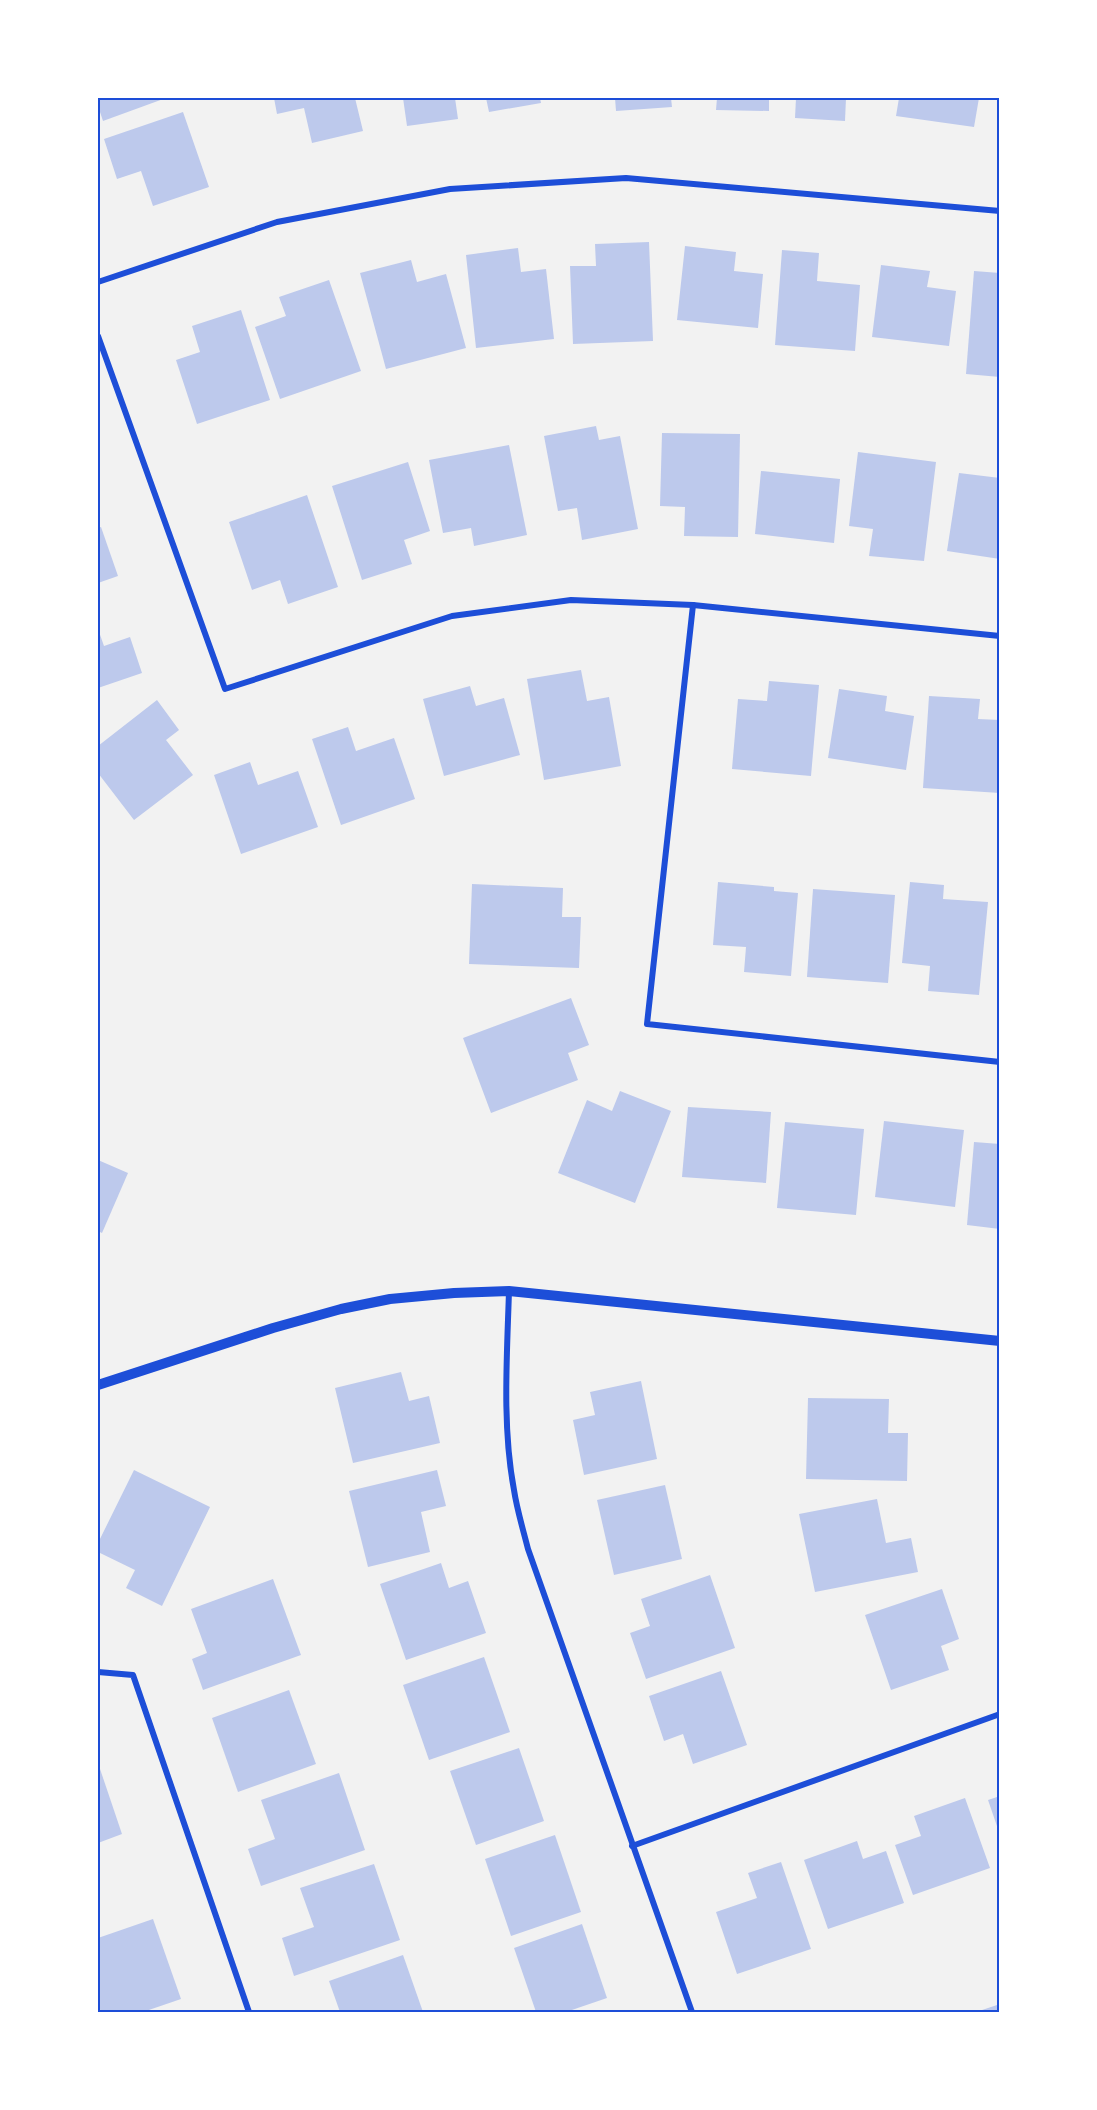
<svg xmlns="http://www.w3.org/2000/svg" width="1097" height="2110" font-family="'Fira Sans',sans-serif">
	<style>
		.building { fill: #bdc9ec }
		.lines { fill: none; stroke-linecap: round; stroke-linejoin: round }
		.minor { stroke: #1d4ed8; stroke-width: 6 }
		.tertiary { stroke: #1d4ed8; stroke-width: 10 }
		.neatline { fill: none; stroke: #1d4ed8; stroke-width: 2 }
	</style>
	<rect width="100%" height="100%" fill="#f2f2f2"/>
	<!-- building -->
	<g class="building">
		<polygon points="98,98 166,98 103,121 98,106"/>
		<polygon points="274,98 355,98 363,131 312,143 304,108 277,114"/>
		<polygon points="403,98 455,98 458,119 407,126"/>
		<polygon points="486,98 540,98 541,103 489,112"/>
		<polygon points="615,98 671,98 672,107 616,111"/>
		<polygon points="717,98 769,98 769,111 716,110"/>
		<polygon points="796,98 846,98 845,121 795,118"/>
		<polygon points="899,98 979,98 974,127 896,116"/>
		<polygon points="183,112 209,187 153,206 141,171 117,179 104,139"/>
		<polygon points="649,242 653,341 573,344 570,266 596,266 595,244"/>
		<polygon points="685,246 736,252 734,271 763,274 758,328 677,320"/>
		<polygon points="518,248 521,272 546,269 554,339 476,348 466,255"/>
		<polygon points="782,250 819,253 817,281 860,285 855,351 775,345"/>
		<polygon points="411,260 417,282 446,274 466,348 386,369 360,273"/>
		<polygon points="881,265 930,271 927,287 956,291 949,346 872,337"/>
		<polygon points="974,271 1000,273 1000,377 966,374"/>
		<polygon points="329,280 361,371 280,399 255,327 286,316 279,297"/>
		<polygon points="241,310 270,400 197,424 176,360 200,352 192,326"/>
		<polygon points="596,426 599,440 620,436 638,529 582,540 577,508 558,511 544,436"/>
		<polygon points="662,433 740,434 738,537 684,536 685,507 660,506"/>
		<polygon points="509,445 527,535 474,546 471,528 443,533 429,460"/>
		<polygon points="858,452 936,462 924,561 869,556 873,529 849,526"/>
		<polygon points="408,462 430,531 404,540 412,564 362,580 332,486"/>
		<polygon points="761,471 840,479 834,543 755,534"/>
		<polygon points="959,473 1000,478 1000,559 947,551"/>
		<polygon points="307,495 338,587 288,604 280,580 252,590 229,522"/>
		<polygon points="101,527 118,576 98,583 98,528"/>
		<polygon points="98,629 104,646 130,637 142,673 98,688"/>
		<polygon points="581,670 587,701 609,697 621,766 544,780 527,679"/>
		<polygon points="769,681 819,685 811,776 732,769 738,699 767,701"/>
		<polygon points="470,686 476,706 504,698 520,755 444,776 423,699"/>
		<polygon points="839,689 887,696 885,711 914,716 906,770 828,758"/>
		<polygon points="929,696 980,699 978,719 1000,720 1000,793 923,788"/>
		<polygon points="157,700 179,730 166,740 193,775 134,820 98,773 98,746"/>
		<polygon points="348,727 356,751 394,738 415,799 341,825 312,739"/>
		<polygon points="250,762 258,785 298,771 318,827 241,854 214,775"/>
		<polygon points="718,882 774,887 774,891 798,893 791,976 744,972 746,947 713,945"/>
		<polygon points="910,882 944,885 943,899 988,902 979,995 928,991 930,966 902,963"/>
		<polygon points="472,884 563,888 562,917 581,917 579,968 469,964"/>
		<polygon points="813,889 895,895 888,983 807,977"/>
		<polygon points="571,998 589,1045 568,1053 578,1080 491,1113 463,1038"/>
		<polygon points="620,1091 671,1111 635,1203 558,1173 587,1100 612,1111"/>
		<polygon points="688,1107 771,1112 766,1183 682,1177"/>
		<polygon points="884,1121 964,1130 955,1207 875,1197"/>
		<polygon points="785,1122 864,1129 856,1215 777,1208"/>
		<polygon points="974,1142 1000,1144 1000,1229 967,1225"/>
		<polygon points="98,1160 128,1173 102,1233 98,1231"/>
		<polygon points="401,1372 409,1401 429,1396 440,1443 353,1463 335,1388"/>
		<polygon points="641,1381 657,1459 584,1475 573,1420 595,1415 590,1392"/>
		<polygon points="808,1398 889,1399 888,1433 908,1433 907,1481 806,1479"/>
		<polygon points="134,1470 210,1507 162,1606 126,1588 135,1570 98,1552 98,1543"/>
		<polygon points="437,1470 446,1506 421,1512 430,1552 368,1567 349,1491"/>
		<polygon points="665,1485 682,1559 614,1575 597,1500"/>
		<polygon points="877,1499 886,1543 911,1538 918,1572 815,1592 799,1514"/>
		<polygon points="441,1563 449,1588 468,1581 486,1633 406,1660 380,1584"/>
		<polygon points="710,1575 735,1648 646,1679 630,1633 650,1626 641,1599"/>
		<polygon points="273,1579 301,1655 203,1690 192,1659 207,1653 191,1609"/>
		<polygon points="942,1589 959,1639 941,1646 949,1670 891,1690 865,1615"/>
		<polygon points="484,1657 510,1732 429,1760 403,1685"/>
		<polygon points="721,1671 747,1745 693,1764 683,1734 664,1741 649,1696"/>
		<polygon points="289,1690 316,1764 238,1792 212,1718"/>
		<polygon points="519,1748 544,1821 476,1845 450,1771"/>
		<polygon points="98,1763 122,1834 98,1843"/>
		<polygon points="339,1773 365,1850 261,1886 248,1849 275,1839 261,1800"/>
		<polygon points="1000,1796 1000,1831 999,1832 988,1800"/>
		<polygon points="965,1798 990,1868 913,1895 895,1845 921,1836 914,1816"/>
		<polygon points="555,1835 581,1912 511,1936 485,1859"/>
		<polygon points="857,1841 863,1859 886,1851 904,1903 828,1929 804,1860"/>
		<polygon points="781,1862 811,1949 737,1974 716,1912 757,1898 748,1873"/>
		<polygon points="374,1864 400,1940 294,1976 282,1938 314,1927 300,1888"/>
		<polygon points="153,1919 181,1999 143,2012 101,2012 98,2004 98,1938"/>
		<polygon points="582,1924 607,1998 566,2012 536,2012 514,1948"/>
		<polygon points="403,1955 423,2012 340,2012 329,1981"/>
		<polygon points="1000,2004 1000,2012 976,2012"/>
	</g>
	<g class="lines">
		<!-- minor -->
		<g class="minor">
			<polyline points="98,282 277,222 450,189 626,178 1000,211"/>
			<polyline points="98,336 225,689 452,616 571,600 693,605 1000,636"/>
			<polyline points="693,605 647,1024 1000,1062"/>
			<path d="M509,1291C507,1357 502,1426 514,1490C517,1510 523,1529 528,1549L692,2012"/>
			<polyline points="98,1672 133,1675 249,2012"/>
			<polyline points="632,1846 1000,1714"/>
		</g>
		<!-- tertiary -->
		<polyline class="tertiary" points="98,1385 273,1328 341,1309 390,1299 454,1293 509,1291 1000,1341"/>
	</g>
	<!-- border -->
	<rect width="1097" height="2110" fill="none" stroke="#ffffff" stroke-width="198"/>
	<rect x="99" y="99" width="899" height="1912" class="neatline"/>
</svg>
